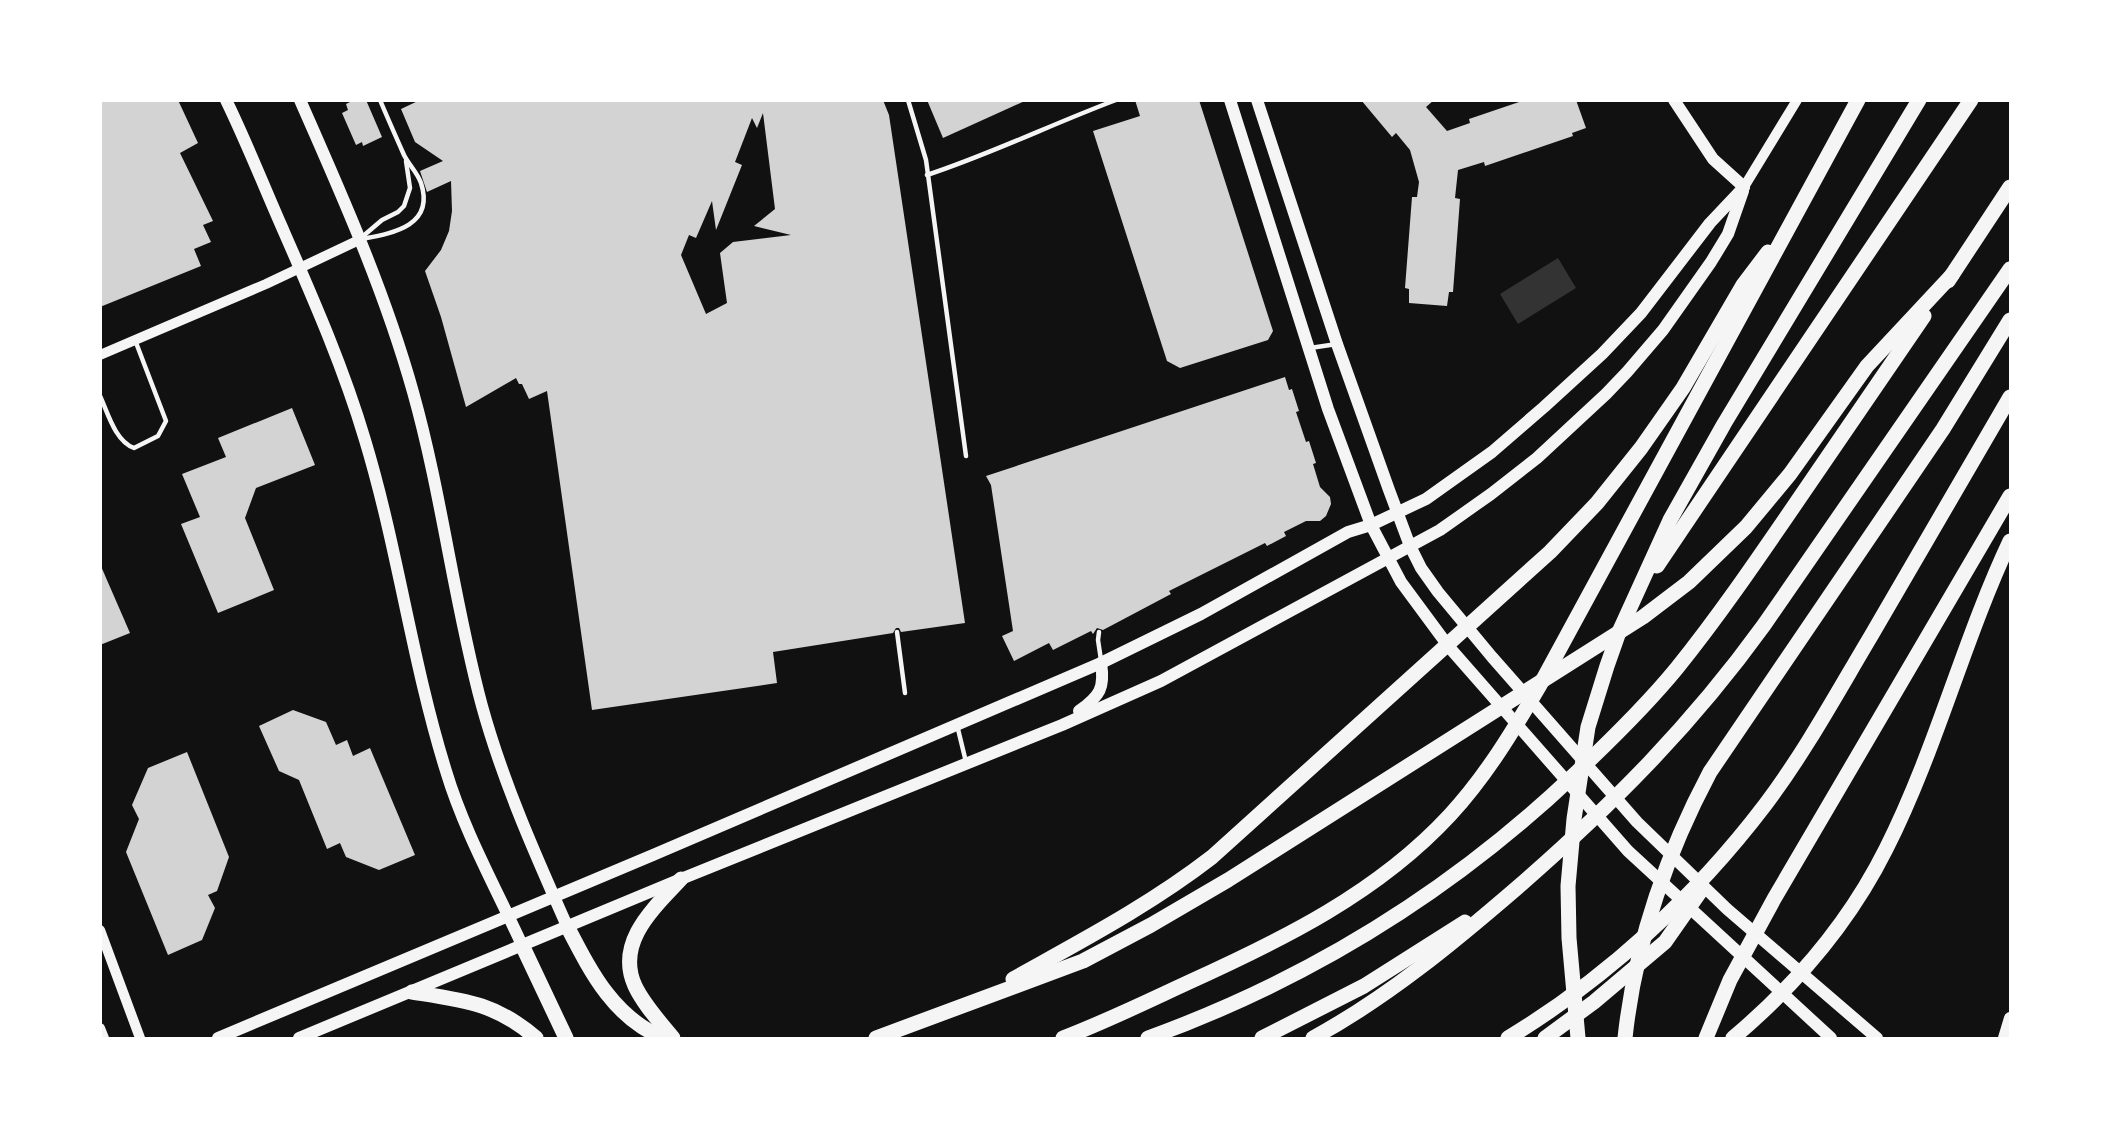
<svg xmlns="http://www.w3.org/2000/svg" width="2111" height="1139" font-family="Figtree,sans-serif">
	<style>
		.water { fill: #333 }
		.building { fill: #d3d3d3; fill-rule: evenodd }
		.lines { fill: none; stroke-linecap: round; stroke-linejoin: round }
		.service { stroke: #f5f5f5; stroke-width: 4.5 }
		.tertiary { stroke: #f5f5f5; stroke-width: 10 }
		.secondary { stroke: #f5f5f5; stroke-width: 12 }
		.motorway { stroke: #f5f5f5; stroke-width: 15 }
	</style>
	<rect width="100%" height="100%" fill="#111"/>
	<!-- water -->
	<polygon class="water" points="1558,258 1576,288 1518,324 1500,294"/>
	<!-- building -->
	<g class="building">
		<polygon points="100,100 178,100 198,143 180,153 213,221 203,225 211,242 194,249 201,266 100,307"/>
		<polygon points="354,100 366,100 382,137 363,146 362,142 356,145 342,113 348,110 346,104"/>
		<path d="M420,100H883L889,115L965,623L901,632L899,628H896L893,633L773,652L777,683L592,710L547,391L529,399L522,384H519L516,378L466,407L441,317L425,271L441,250L449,231L452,211L451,181L427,192L420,171L443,161L415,142L401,109ZM763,113L775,209L754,226L791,235L733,242L720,253L727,303L706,314L681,255L689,235L696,238L712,201L716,230L742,165L735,162L752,118L757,128Z"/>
		<polygon points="927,100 1027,100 943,138"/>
		<polygon points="1135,100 1199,100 1273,331 1268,340 1180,368 1167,361 1093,131 1140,116"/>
		<polygon points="1361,100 1434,100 1426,107 1447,131 1470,123 1469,119 1525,100 1576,100 1586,128 1572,133 1573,136 1485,166 1484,162 1458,170 1455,198 1460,199 1453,292 1449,292 1447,306 1409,303 1409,289 1405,288 1412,197 1417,197 1419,182 1410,150 1396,133 1392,137"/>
		<polygon points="1285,377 1289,390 1292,389 1299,411 1296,412 1306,442 1309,441 1316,463 1313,464 1320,487 1330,497 1331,504 1326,516 1320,521 1306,521 1284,532 1286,536 1267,546 1265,543 1169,591 1171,594 1103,630 1097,628 1093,634 1091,631 1053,650 1049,643 1014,661 1002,636 1013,631 991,485 986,476"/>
		<polygon points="292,408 315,465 256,488 245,518 274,590 218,613 181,524 200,517 182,474 226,457 218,438"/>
		<polygon points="100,564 130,633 100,645"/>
		<polygon points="293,710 326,722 336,745 347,740 353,756 370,748 415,855 379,870 346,857 340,843 327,849 299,780 279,771 259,726"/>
		<polygon points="187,752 229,857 217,891 208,895 215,908 202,940 168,955 126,852 139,819 132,805 148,768"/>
	</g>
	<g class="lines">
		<!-- service -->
		<g class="service">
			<polyline points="908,100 926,160 966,456"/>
			<path d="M927,175C991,154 1052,124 1116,100"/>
			<polyline points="362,237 382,220 398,212 404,206 410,188 406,161"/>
			<path d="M362,239C393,233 435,226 421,183C417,172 409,165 404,155C396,137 388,119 380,100"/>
			<polyline points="1310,348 1337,344"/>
			<path d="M100,396C108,413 115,441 134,448L158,436L166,421L135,340"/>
			<polyline points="897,632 905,693"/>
			<polyline points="1099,632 1098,640 1101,660"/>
			<polyline points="957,725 966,762"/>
		</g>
		<!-- tertiary -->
		<g class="tertiary">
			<polyline points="1744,187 1797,100"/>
			<polyline points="100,355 266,284 359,240"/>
			<polyline points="100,930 140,1038"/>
			<polyline points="100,1028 104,1038"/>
		</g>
		<!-- secondary -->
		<g class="secondary">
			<path d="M226,100C246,141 263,184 281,225C312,296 343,366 365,440C398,549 412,662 446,771C464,831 496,888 522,945"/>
			<path d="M300,100C342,195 385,292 413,392C442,495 454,603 482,706C503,782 535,854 567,926"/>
			<polyline points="1230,100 1328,409 1371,525 1401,582 1449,647 1628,851 1831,1038"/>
			<polyline points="1257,100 1337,344 1389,490 1410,546 1421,568 1438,592 1492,657 1637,822 1727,909 1877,1038"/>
			<polyline points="1674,100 1713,159 1744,187"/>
			<path d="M1079,711C1100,696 1105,688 1101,663"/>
			<polyline points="218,1038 653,855 1101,663 1201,614 1348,532 1371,525 1426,499 1492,452 1544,407 1602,354 1641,313 1710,223 1744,187"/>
			<polyline points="299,1038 681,879 1062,725 1161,681 1440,530 1491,494 1537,458 1606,394 1627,372 1663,330 1711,262 1728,234 1743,191"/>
			<polyline points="2004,1038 2010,1018"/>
		</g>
		<!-- motorway -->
		<g class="motorway">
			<polyline points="1948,281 2010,187"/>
			<polyline points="1657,566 1971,100"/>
			<path d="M567,926C591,972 613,1017 663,1038"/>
			<polyline points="522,945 566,1038"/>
			<path d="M1013,979C1081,941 1150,905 1212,857L1550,552L1597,503L1641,448L1683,388L1743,285L1768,252"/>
			<path d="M412,992C463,1000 496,1003 536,1038"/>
			<path d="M673,1038C660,1022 644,1005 635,986C615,942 654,908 681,879"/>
			<polyline points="876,1038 1083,961 1151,925 1228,880 1643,617 1689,582 1746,527 1790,474 1867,366 1952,275"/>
			<path d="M1063,1038C1105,1022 1146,1002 1187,983C1282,940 1378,893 1450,815C1486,776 1513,731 1540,685L1858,100"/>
			<path d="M1148,1038C1308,980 1452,891 1575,774C1611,740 1646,706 1677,668C1718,617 1755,563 1792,509C1836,445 1880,380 1924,316"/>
			<polyline points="1262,1038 1364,986 1465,922"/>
			<path d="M1313,1038C1388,997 1453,943 1518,887C1612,805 1691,726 1764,625L2010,269"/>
			<path d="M1508,1038C1607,978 1695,897 1765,805C1805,752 1837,693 1871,636C1917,556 1964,477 2010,397"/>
			<polyline points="1545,1038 1594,1002 1665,942 1700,892"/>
			<polyline points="1578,1038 1569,938 1568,886 1574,819 1588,727 1607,666 1619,632 1670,520 1724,424 1919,100"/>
			<path d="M1625,1038C1635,944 1666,855 1710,772L1943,429L2010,320"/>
			<polyline points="1706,1038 1730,980 1774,899 2010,496"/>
			<path d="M1733,1038C1797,984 1849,923 1886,849C1936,750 1963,641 2010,541"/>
		</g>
	</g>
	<!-- border -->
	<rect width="2111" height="1139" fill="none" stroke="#ffffff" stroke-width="204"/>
</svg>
